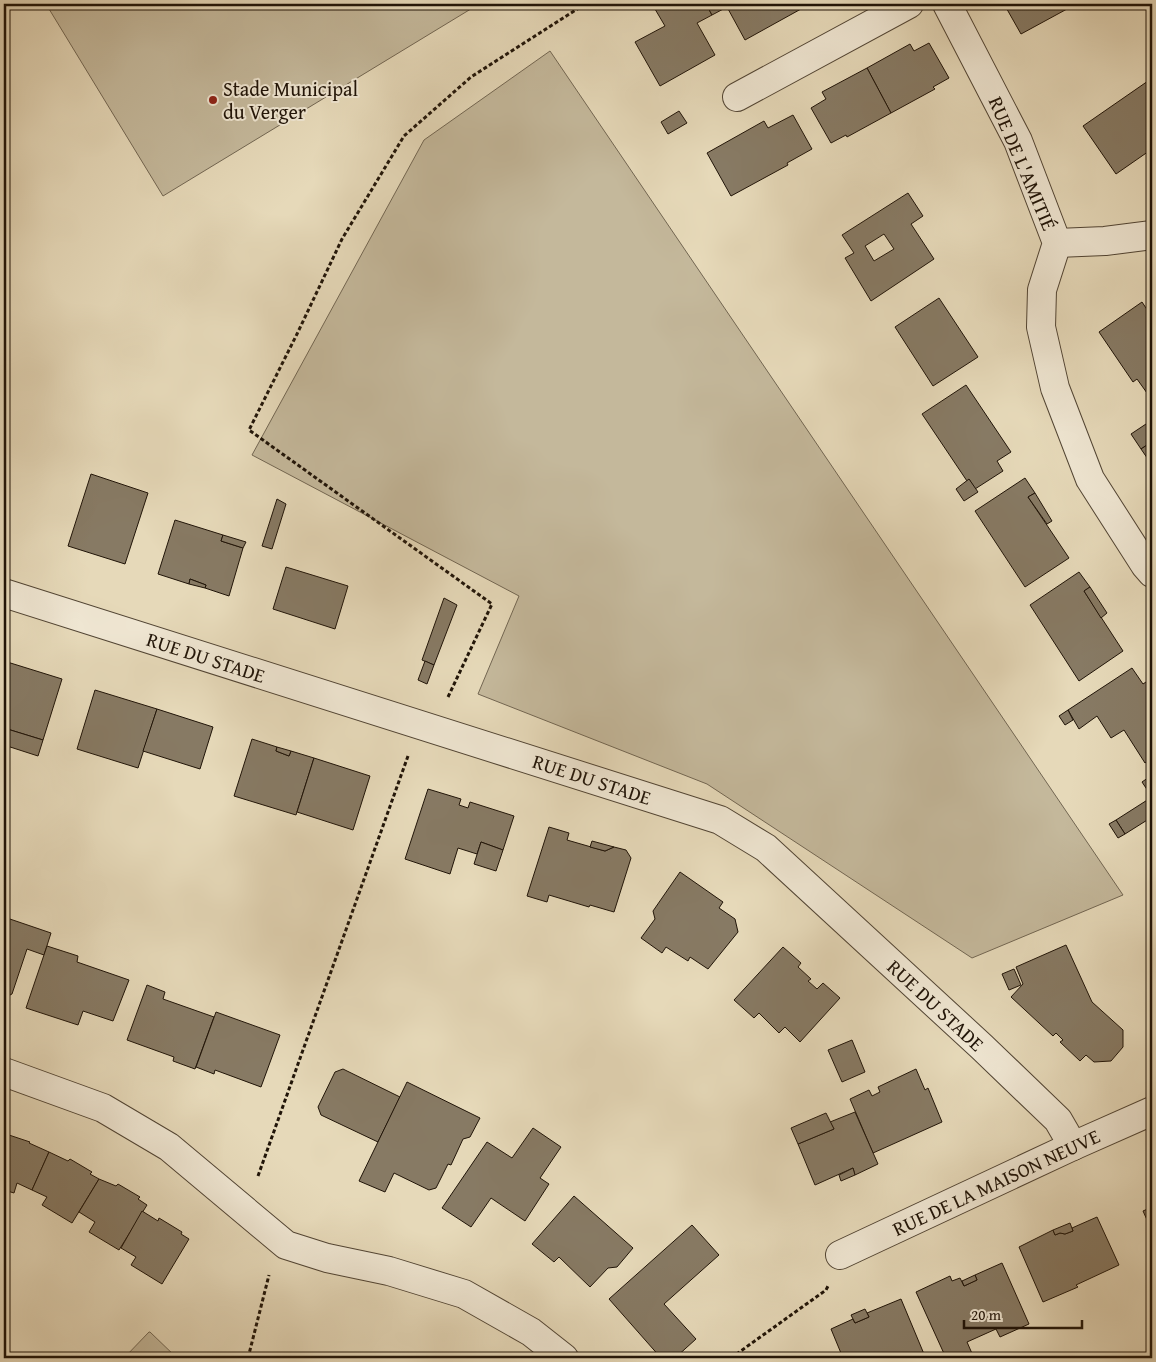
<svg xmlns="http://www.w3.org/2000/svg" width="1156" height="1362" font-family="'Gentium Book Plus',serif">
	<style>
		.green { fill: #c4b89b; stroke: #726652 }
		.building { fill: #877a64; stroke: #201408; fill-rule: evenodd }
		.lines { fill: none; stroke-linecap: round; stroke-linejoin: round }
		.minor-casing { stroke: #524534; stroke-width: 30 }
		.path { stroke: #201408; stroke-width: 3; stroke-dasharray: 4 2.5; stroke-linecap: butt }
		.minor { stroke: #efe6d2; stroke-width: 28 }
		.poi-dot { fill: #8f2418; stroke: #efe6d2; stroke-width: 2 }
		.labels { text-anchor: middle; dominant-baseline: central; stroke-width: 4; stroke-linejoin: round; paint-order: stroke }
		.poi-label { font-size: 20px; fill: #201408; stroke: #efe6d2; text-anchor: start }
		.street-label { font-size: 20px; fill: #201408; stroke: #efe6d2 }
	</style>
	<rect width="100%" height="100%" fill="#e6d9b9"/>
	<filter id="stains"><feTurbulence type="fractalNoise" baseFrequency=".004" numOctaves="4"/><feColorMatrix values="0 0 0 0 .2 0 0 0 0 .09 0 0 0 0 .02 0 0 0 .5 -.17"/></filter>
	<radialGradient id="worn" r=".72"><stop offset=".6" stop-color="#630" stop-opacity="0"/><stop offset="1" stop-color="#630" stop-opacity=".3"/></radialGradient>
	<!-- green -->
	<g class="green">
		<polygon points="46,4 479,4 163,196"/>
		<polygon points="550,51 1123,895 972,958 707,784 478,694 519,596 252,455 424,140"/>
		<polygon points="149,1332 150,1332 177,1358 124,1358"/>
	</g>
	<!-- building -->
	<g class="building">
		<polygon points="652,4 706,4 712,15 697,23 715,55 660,86 635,42 665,26"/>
		<polygon points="706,4 810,4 745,40 727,7 712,15"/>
		<polygon points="1004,4 1064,4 1067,9 1021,34"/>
		<polygon points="929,43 949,78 933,87 935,89 891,113 867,68 910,44 914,51"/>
		<polygon points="867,68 891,113 847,137 846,135 831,143 811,108 826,99 822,92"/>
		<polygon points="1148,81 1152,86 1152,149 1116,174 1083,126"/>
		<polygon points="679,111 687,123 668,134 661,122"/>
		<polygon points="793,115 812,149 787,163 788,165 731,196 707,153 764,121 768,128"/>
		<path d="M908,193L923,216L911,224L934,259L871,301L845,258L854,253L842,235ZM884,234L894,249L874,261L865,246Z"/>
		<polygon points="939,298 978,357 933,386 895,327"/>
		<polygon points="1142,302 1152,317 1152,390 1147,393 1137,379 1133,382 1099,332"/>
		<polygon points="966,385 1011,452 997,461 1003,471 975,489 969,479 967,481 922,414"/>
		<polygon points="1152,420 1152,453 1147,445 1141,449 1131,434"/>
		<polygon points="1147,445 1152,453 1152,465 1141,449"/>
		<polygon points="91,474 148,493 125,564 68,546"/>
		<polygon points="1025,478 1035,493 1028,497 1069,558 1025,587 975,511"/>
		<polygon points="969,479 978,492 964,501 956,489"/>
		<polygon points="1035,493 1052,521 1047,524 1028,497"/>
		<polygon points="277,499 286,504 272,549 262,546"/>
		<polygon points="175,520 223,535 221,541 243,548 229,596 205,588 206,585 190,579 189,584 158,574"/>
		<polygon points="223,535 246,542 243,548 221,541"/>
		<polygon points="286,567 348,586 335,629 273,609"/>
		<polygon points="1079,572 1090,587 1084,591 1123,651 1079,681 1030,605"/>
		<polygon points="190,579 206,585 205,588 189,584"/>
		<polygon points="1090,587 1107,613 1101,618 1084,591"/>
		<polygon points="444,598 457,605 434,665 422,660"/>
		<polygon points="4,661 62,679 43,740 4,728"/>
		<polygon points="425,661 434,665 427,684 418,680"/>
		<polygon points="1132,668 1143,684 1152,678 1152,758 1145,763 1124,730 1111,738 1097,716 1079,729 1068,710"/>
		<polygon points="95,690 157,709 138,768 77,749"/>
		<polygon points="157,709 213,727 200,769 143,751"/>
		<polygon points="1068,710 1073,720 1065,725 1059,716"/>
		<polygon points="4,728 43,740 38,756 4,745"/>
		<polygon points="252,739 277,747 276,751 289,756 291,751 314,758 296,815 234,796"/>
		<polygon points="277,747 291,751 289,756 276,751"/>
		<polygon points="314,758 370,776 353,830 297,812"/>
		<polygon points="1152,775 1152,797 1142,782"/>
		<polygon points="428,789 461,799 459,805 468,808 470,802 514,816 503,850 481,842 477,854 458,848 450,874 405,859"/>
		<polygon points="1152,797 1152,817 1125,834 1116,820"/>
		<polygon points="1116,820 1125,834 1118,838 1109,824"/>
		<polygon points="549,827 569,833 567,840 605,851 614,847 626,850 631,858 614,912 590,905 589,907 549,895 547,902 527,896"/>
		<polygon points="592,841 614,847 605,851 590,847"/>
		<polygon points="481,842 503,850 496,871 474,864"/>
		<polygon points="680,872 723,902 719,908 735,919 738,932 708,969 690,957 688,961 666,947 662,953 641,938 655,919 653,911"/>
		<polygon points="4,917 51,933 44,955 27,949 12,994 4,998"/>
		<polygon points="1066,945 1092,1002 1123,1030 1123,1047 1111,1061 1094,1062 1086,1055 1080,1061 1060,1042 1063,1040 1056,1033 1053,1036 1011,997 1023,984 1016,967"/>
		<polygon points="47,946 78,956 77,962 129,980 113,1021 83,1011 78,1025 26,1008"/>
		<polygon points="783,947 801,963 798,967 811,979 808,981 817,989 823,983 840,998 800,1042 785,1027 779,1033 759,1013 754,1018 734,1000"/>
		<polygon points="1014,969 1021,985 1009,990 1002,974"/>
		<polygon points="147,985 165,992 163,999 214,1017 195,1069 173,1061 174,1057 127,1040"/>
		<polygon points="216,1012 280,1035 261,1087 215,1070 214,1074 196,1067"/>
		<polygon points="852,1040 865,1072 842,1082 828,1050"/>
		<polygon points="343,1069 400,1097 378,1142 321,1115 318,1107 335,1072"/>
		<polygon points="916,1069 925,1090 928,1088 942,1122 873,1153 850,1099 869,1090 872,1096 880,1092 878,1087"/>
		<polygon points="407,1082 480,1118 470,1137 463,1139 451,1165 448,1164 436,1188 429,1190 394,1173 385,1192 359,1181"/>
		<polygon points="855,1112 878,1164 855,1175 853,1168 815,1185 798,1144 834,1129 830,1122"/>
		<polygon points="826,1113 834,1129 798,1144 791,1128"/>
		<polygon points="533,1128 561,1147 540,1178 549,1184 525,1221 491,1198 471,1227 442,1208 487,1142 512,1158"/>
		<polygon points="6,1134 30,1142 29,1143 49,1152 32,1190 17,1183 14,1193 4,1190 4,1135"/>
		<polygon points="49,1152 68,1161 70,1159 92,1172 90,1174 99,1179 72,1223 42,1205 47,1197 32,1190"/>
		<polygon points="853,1168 855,1175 841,1181 839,1175"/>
		<polygon points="99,1179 116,1186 118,1184 140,1197 138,1199 147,1205 119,1250 89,1232 95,1222 79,1212"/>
		<polygon points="574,1196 633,1248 617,1267 608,1268 590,1287 559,1257 554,1262 532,1244"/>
		<polygon points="1152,1207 1152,1231 1143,1211"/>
		<polygon points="142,1211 158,1221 159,1218 182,1232 181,1234 189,1239 162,1284 131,1265 136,1257 121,1248"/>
		<polygon points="1097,1217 1119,1265 1076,1285 1078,1287 1043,1302 1019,1247 1053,1230 1055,1235 1060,1233 1065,1234 1073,1231 1072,1228"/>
		<polygon points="1070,1223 1073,1231 1065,1234 1060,1233 1055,1235 1053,1230"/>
		<polygon points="692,1225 719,1255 664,1304 696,1339 675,1358 661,1358 609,1299"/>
		<polygon points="1002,1263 1029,1324 1000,1337 996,1329 967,1342 974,1358 946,1358 916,1292 950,1276 952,1281 960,1278 964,1286 977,1280 975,1275"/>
		<polygon points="975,1275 977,1280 964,1286 962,1281"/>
		<polygon points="901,1299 924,1354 915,1358 843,1358 831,1329 853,1319 855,1323 869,1317 867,1313"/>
		<polygon points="865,1309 869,1317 855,1323 851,1315"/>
	</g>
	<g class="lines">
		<defs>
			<g id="minor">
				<polyline points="947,4 1018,141 1057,243 1042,290 1041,327 1055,388 1090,479 1145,565 1152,573"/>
				<polyline points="737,97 909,4"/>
				<polyline points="1057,243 1105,241 1152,235"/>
				<polyline points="4,593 720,820 766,848 982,1047 1058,1120 1073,1146"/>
				<polyline points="4,1072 103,1108 169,1147 286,1245 327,1258 389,1271 464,1294 531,1332 564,1358"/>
				<polyline points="840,1255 1073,1146 1152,1111"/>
			</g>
		</defs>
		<!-- minor casing -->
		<use href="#minor" class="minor-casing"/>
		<!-- path -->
		<g class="path">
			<polyline points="448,697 492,604 249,430 297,334 342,239 404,136 471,77 585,4"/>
			<polyline points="258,1176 408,756"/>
			<polyline points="248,1358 269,1275"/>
			<polyline points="731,1358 826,1290 828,1286"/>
		</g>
		<!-- minor -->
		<use href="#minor" class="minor"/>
	</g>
	<!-- markers -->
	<circle class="poi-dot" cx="213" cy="100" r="5"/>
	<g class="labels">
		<!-- poi labels -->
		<g class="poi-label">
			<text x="223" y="88">Stade Municipal<tspan x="223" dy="23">du Verger</tspan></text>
		</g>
		<!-- street labels -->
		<g class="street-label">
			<text transform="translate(1023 163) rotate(67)">RUE DE L'AMITIÉ</text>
			<text transform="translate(206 657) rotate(18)">RUE DU STADE</text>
			<text transform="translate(592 779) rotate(18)">RUE DU STADE</text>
			<text transform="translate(936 1005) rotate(43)">RUE DU STADE</text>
			<text transform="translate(996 1182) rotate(-25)">RUE DE LA MAISON NEUVE</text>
		</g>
	</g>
	<!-- margin -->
	<rect width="1156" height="1362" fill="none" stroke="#e6d9b9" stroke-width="20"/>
	<rect x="5" y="5" width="1146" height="1352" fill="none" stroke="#201408" stroke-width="2.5"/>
	<rect x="10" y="10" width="1136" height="1342" fill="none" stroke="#201408"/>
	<!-- scale -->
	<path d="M964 1320v8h118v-8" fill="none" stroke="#201408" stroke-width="2.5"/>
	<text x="971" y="1320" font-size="15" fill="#201408" stroke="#efe6d2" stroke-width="4" paint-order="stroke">20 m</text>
	<rect width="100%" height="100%" filter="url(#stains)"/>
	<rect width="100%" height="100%" fill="url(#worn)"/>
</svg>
